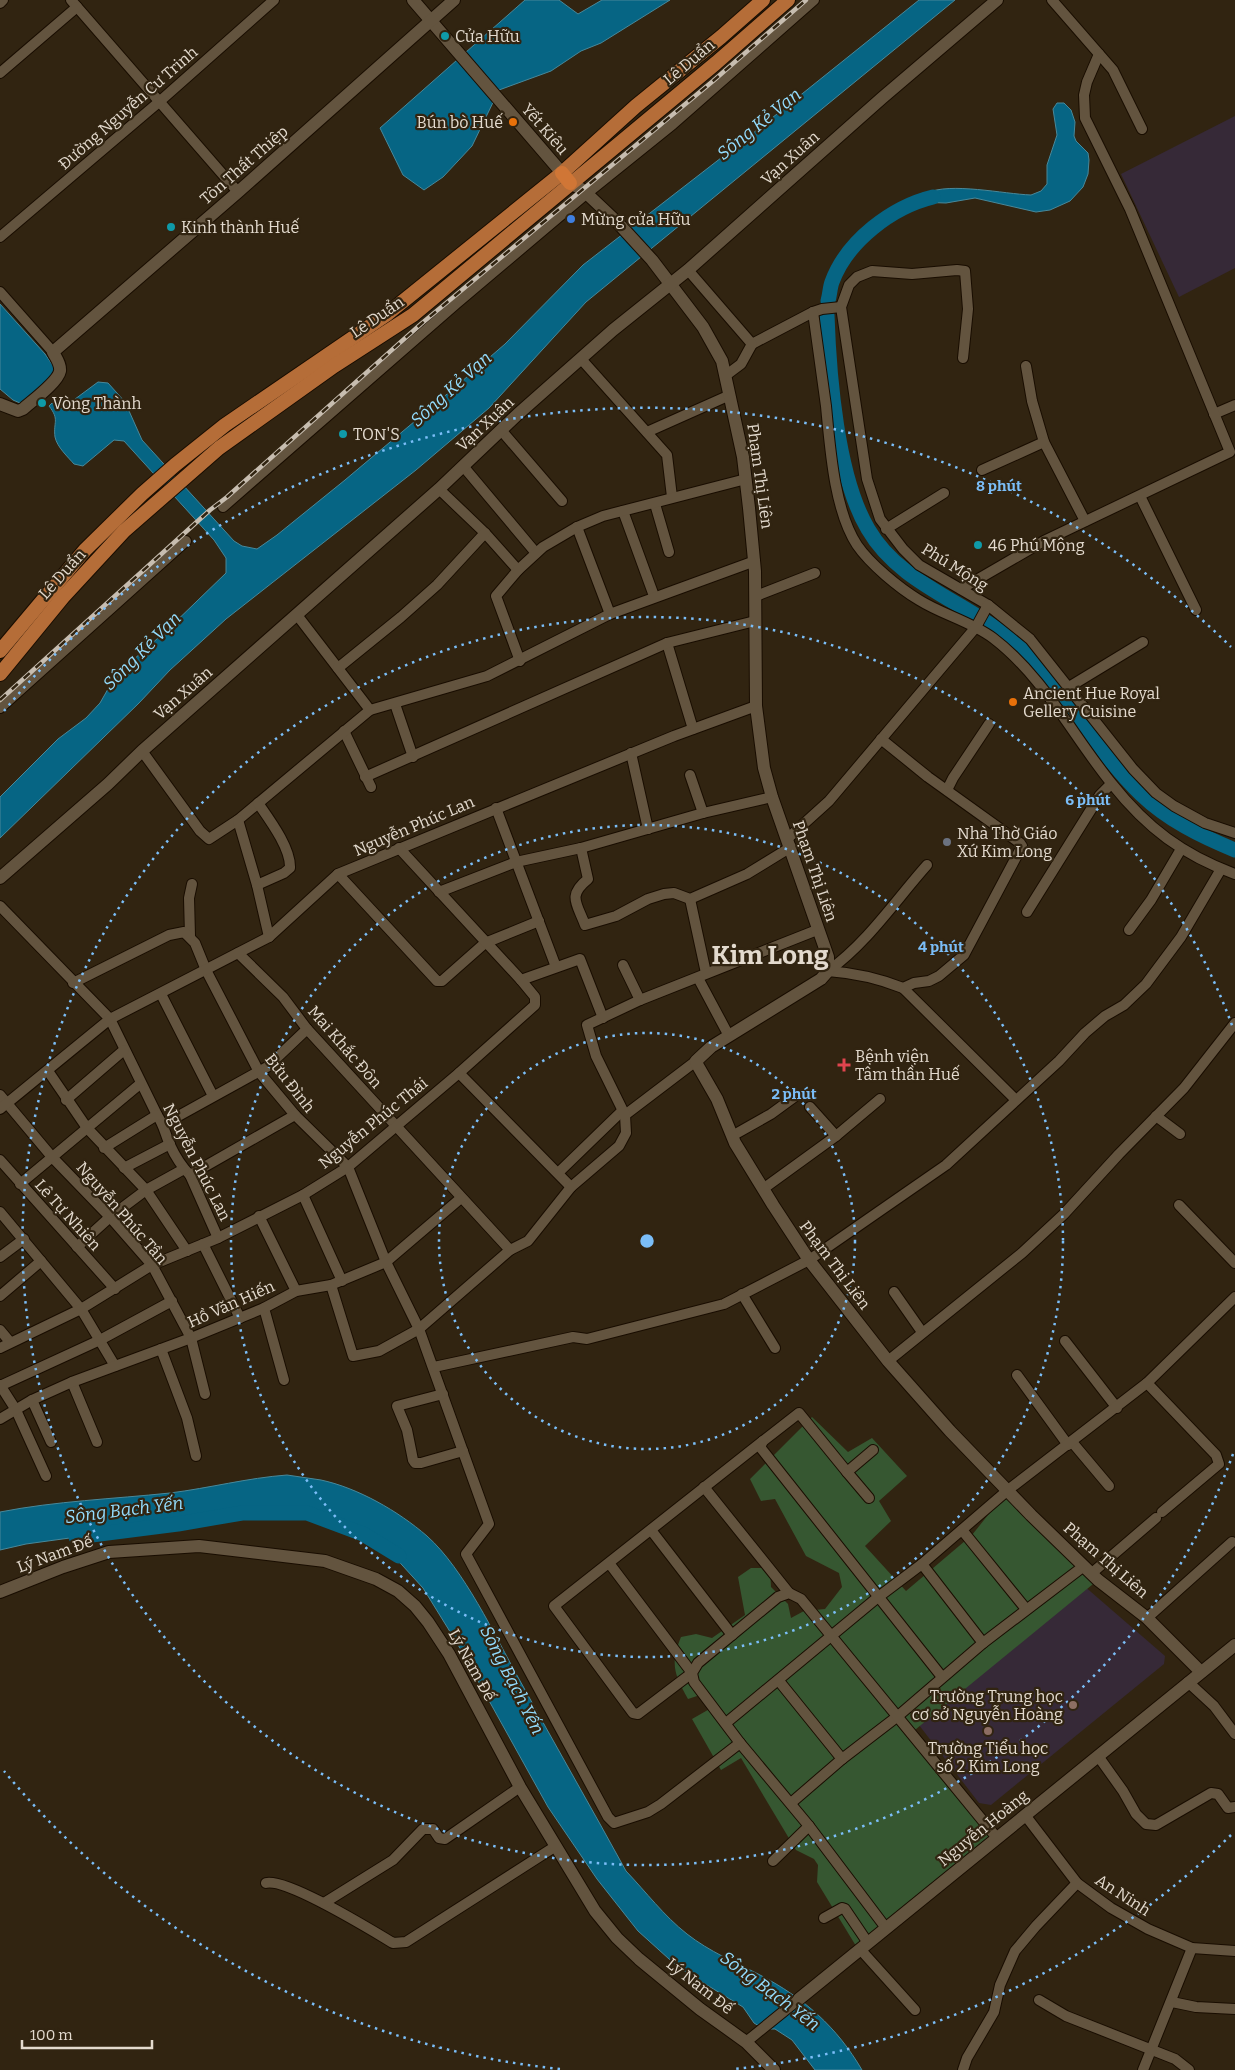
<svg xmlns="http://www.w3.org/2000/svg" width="1235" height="2070" font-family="Bitter,serif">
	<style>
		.education { fill: #362937 }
		.green { fill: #365731 }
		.water { fill: #066584; stroke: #48889a }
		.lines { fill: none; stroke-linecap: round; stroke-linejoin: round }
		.river { stroke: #066584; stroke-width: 15 }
		.minor-casing { stroke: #190d00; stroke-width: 12 }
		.tertiary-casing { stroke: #190d00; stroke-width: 14 }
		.primary-casing { stroke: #190d00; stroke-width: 16 }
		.trunk-casing { stroke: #190d00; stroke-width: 16 }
		.minor { stroke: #63543f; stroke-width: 10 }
		.tertiary { stroke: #63543f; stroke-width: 12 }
		.primary { stroke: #b56d38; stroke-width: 14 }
		.trunk { stroke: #d07636; stroke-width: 14 }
		.rail-casing { stroke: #c7bdb0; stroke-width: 4.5 }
		.rail { stroke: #312411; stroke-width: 2.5; stroke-dasharray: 8; stroke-linecap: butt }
		.ring { fill: none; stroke: #7bbef8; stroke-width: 2.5; stroke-dasharray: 2.5 5 }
		.culture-dot { fill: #0f9aa8; stroke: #312411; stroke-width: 2 }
		.food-dot { fill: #e8710a; stroke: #312411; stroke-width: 2 }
		.shop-dot { fill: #3f7fe0; stroke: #312411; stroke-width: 2 }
		.worship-dot { fill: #6b7280; stroke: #312411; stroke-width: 2 }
		.health-dot { fill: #e0444e; stroke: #312411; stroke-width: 2 }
		.education-dot { fill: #8d6e63; stroke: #312411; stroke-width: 2 }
		.labels { text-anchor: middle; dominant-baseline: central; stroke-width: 4.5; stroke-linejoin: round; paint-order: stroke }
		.poi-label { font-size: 16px; fill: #e3dace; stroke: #312411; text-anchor: start }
		.street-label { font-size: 16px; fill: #e3dace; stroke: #312411 }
		.water-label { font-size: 18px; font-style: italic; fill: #93dcfd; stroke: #312411 }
		.town-label { font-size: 26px; font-weight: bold; fill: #e3dace; stroke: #312411 }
		.centre { fill: #7bbef8; stroke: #312411; stroke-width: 2.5 }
		.ring-label { font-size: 15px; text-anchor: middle; font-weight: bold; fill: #7bbef8; stroke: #312411; stroke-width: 4.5; stroke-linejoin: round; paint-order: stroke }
	</style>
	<rect width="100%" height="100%" fill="#312411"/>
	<!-- education -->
	<g class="education">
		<polygon points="1235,116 1235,268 1179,297 1121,174"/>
		<polygon points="1083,1585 1165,1656 1164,1664 991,1805 979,1803 912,1716"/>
	</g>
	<!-- green -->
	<path class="green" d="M812,1417L848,1452L872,1438L907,1476L879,1501L891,1521L865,1546L906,1591L972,1535L1008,1490L1098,1580L910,1734L992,1834L856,1946L817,1882L818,1865L814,1859L796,1850L741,1758L721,1770L692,1719L713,1707L706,1693L688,1699C674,1674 670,1664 681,1637L696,1634L712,1638L745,1615L738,1577L751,1568H770L771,1587L788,1604L791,1618L804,1611L825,1609L842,1587L839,1573L806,1556L775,1499L761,1501L750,1479Z"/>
	<!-- water -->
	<g class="water">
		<polygon points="525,0 559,0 578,14 602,0 670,0 601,43 581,51 551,71 499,90 472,146 443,177 424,190 403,175 380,128"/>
		<path d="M919,0H955L586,302L489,408L416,470L226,619L170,670L139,703L0,838V797L58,739L86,718L100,703L116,675L166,631L226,573V558L214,540L124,441L114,440L83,466L74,464C68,457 57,447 55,437C53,422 60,420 49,406L52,403L60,408H63L98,382L108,383L117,393L125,402L142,440L234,541L242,546L257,549L277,535L345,480L453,389L505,344L583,265L757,130Z"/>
		<path d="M1057,103H1064L1071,110L1075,122L1074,136L1076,141L1088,153L1089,160L1088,174L1083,187L1070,201L1050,210L1036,212L975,198L946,203L915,202C919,199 923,195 927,193C950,182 1004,194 1031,195L1041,191L1047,184V165L1057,135L1053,109Z"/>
		<polygon points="0,304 45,354 56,370 54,377 25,402 20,403 13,400 0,389"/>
		<path d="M287,1475C298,1477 310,1478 321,1480C358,1488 398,1511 427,1536C464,1569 495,1636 519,1679C554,1743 591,1807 626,1871C646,1892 664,1916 687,1934C710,1952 735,1962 760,1975C804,1998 837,2027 862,2070H815L792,2040L775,2029H764L754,2023L743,2007L679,1968L638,1931L597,1879L548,1807L457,1643L423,1588L392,1554L366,1533L339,1521L317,1516L292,1512L252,1513L26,1544L0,1550V1512C56,1501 113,1499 170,1493C210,1488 247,1478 287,1475Z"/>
	</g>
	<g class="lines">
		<!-- river -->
		<g class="river">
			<path d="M828,301C830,294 830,287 832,282C847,241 892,207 933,197"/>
			<path d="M827,315C829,376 837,477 868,529C899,583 964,601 1010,639C1063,682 1092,747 1141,794C1168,820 1201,836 1235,850"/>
			<polyline points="76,1537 178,1524 242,1513 307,1513 363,1534 399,1556"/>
		</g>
		<defs>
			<g id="minor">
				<polyline points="71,0 238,192"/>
				<polyline points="1052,0 1113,70 1142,129"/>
				<polyline points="0,3 3,0"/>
				<polyline points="0,73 77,7"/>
				<polyline points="0,237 159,102 274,0"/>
				<polyline points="688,270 752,344 813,312 822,309 841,307"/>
				<polyline points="0,292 53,352"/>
				<path d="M813,312C817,343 822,375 826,406C830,447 834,510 857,545C870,564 899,588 919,600C943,615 970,621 993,638C1044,677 1072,735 1112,784C1147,828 1183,855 1235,874"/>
				<polyline points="963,358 968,309 965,271 957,270 912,274 872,271 857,277 849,285 841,307 867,479 880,519 903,549 919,565 988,605 1030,639 1133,769 1156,793 1174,806 1205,823 1235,833"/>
				<polyline points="582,360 667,455 672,497"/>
				<polyline points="1026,366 1032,401 1044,442 1085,521"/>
				<polyline points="725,376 741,364 752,344"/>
				<polyline points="1214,414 1235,405"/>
				<polyline points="501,430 562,501"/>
				<polyline points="647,432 730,395"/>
				<polyline points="463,466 536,553"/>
				<polyline points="982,470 1044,442"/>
				<polyline points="439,489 485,533 518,570"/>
				<polyline points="1140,496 1196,610"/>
				<polyline points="655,504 669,552"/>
				<polyline points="223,507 457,303 586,194 673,124 814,0"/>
				<polyline points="623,511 654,596"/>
				<polyline points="577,527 610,614"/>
				<polyline points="886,529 944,493"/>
				<polyline points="961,589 1044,541 1230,452 1130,209 1085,118 1084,95 1087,82 1099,54"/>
				<polyline points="756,596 815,573"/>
				<polyline points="297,615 370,710"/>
				<polyline points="667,643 693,729"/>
				<polyline points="520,661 496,596 518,570 543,547 577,527 603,516 746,479"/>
				<polyline points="338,668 401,617 437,585 485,533"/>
				<polyline points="1069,687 1143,642"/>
				<polyline points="395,704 413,757"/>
				<polyline points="0,708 186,541"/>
				<polyline points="344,731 371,787"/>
				<polyline points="142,751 200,831 209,839 238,820 370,710 487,676 610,614 755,561"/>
				<polyline points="631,753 648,829"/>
				<polyline points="690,775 703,813"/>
				<polyline points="365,777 667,643 755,621"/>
				<polyline points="947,790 953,778 989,724"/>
				<polyline points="496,808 556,967"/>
				<polyline points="238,820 257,885 269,937"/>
				<polyline points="787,839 829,801 976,627 988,605"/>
				<path d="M581,848L588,879C567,896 577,903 585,925L616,916L648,899L664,894L674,893L690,899L747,874L791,847"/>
				<polyline points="338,874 437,981 442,981 485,943 539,921"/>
				<path d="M257,885L284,873L290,868C291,848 269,819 258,803"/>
				<polyline points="439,892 516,862 581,848 703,813 772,797"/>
				<polyline points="690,899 706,973"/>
				<path d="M0,906L110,1019L157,1115C164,1125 165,1134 170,1145C175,1156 182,1167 190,1175L218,1238"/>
				<polyline points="1027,912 1100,795 1111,784"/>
				<polyline points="1129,930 1151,900 1181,849"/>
				<polyline points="190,936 189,898 192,884"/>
				<polyline points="238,953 283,997 307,1029 510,1250"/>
				<polyline points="623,965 640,1000"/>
				<path d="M828,971C855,973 878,978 903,988L914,983L929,981L939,976L964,955L1022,846L1020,843L928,777L881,739"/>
				<path d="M828,971C868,942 895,901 927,865"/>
				<polyline points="698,978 729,1036"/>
				<polyline points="521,980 580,959 603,1018"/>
				<polyline points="73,983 169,935 184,932 195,943 206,970 259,1072 295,1115 348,1167 386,1262 419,1329 489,1524 466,1554 608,1817 614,1823 648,1812 661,1804 740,1743"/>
				<polyline points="903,988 1016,1100"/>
				<polyline points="161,994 213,1096"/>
				<polyline points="48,1071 87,1128 146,1190 187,1251"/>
				<polyline points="459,1073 571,1187"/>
				<polyline points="0,1095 52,1157 110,1217 152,1265 191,1338 205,1394"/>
				<polyline points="66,1100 124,1050"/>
				<polyline points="0,1109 110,1019 269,937 338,874 674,736 756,706"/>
				<polyline points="625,1115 696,1061"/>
				<polyline points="1156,1116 1180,1134"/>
				<polyline points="164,1124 267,1067 307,1029"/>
				<polyline points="732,1136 771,1114 797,1095"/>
				<polyline points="836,1136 880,1099"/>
				<polyline points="104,1148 157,1115"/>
				<polyline points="0,1160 115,1289"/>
				<polyline points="124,1168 170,1144"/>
				<polyline points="558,1173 622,1111"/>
				<polyline points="190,1175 295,1115"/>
				<polyline points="20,1184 140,1084"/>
				<polyline points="763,1189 836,1136 810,1107"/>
				<polyline points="303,1195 342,1281"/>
				<polyline points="1179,1205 1235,1263"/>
				<polyline points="0,1212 81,1309 115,1366"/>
				<polyline points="259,1216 296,1291"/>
				<polyline points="203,1244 240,1318"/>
				<polyline points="77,1247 110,1217 146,1190 184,1169"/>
				<polyline points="0,1257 24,1239"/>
				<polyline points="331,1285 353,1356 379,1351 419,1329 510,1250 528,1241 571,1187 619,1146 626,1133 625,1115 596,1056 587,1025 640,1000 817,930"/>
				<polyline points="894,1292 922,1332"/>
				<polyline points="742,1294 775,1348"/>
				<polyline points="0,1296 41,1261"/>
				<polyline points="264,1308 284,1380"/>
				<polyline points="0,1330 10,1342"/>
				<polyline points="1065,1341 1117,1408"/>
				<polyline points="0,1348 81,1309 152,1265 218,1238 303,1195 348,1167 459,1073 535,1005 535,997 521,980 399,848"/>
				<polyline points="161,1349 187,1418 196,1456"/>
				<polyline points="888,1361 1022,1253 1064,1214 1119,1154 1184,1088 1235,1023"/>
				<polyline points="434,1367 573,1337 587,1339 724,1304 809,1260 946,1165 1059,1061 1085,1033 1105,1016 1124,1005 1146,984 1181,937 1221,869"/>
				<polyline points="1017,1375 1068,1445"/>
				<polyline points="72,1382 97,1442"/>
				<polyline points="1147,1383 1216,1455 1219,1464 1162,1512"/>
				<polyline points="0,1385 16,1410 46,1476"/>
				<polyline points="0,1386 100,1340 172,1301"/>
				<polyline points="443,1394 397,1406 407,1430 413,1460 415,1463 421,1463 463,1451"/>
				<polyline points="32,1400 51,1442"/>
				<polyline points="0,1419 32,1400 72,1382 191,1338 264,1308 296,1291 331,1285 386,1262 461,1198"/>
				<polyline points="1072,1442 1109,1486"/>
				<polyline points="873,1450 847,1472 799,1413 763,1441 760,1447 942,1677"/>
				<polyline points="847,1472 869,1498"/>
				<polyline points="704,1487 789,1593"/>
				<polyline points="651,1530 732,1635"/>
				<polyline points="962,1530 1026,1609"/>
				<polyline points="609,1563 692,1673 638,1714 633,1713 554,1606 763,1441"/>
				<polyline points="922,1564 983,1643"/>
				<polyline points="1092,1573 1156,1518"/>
				<polyline points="1147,1618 1232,1542"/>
				<polyline points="779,1681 842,1759"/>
				<polyline points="1188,1682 1214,1706 1235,1734"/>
				<polyline points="726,1723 877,1598 922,1564 1008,1490 1147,1383 1235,1297"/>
				<polyline points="1098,1756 1123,1791 1136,1814 1146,1824 1156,1825 1211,1793 1218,1794 1228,1808 1235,1807"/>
				<polyline points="791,1803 842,1759 898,1716 983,1643 1084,1566"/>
				<polyline points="1025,1815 1077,1883 1111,1908 1148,1929 1192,1948 1235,1951"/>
				<polyline points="773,1861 809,1826"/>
				<path d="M266,1883C287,1878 371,1930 393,1943L406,1942L556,1846"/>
				<polyline points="324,1903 393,1860 423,1829 433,1829 439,1838 445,1839 520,1787"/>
				<polyline points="824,1918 842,1908 845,1909 868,1943"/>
				<polyline points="886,1928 809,1826 740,1743 694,1682 692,1673 698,1663 778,1597 789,1593 801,1599 997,1838"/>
				<polyline points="860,1949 915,2010"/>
				<polyline points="1039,2000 1066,2016 1175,2059 1189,2070"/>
				<polyline points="1172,2002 1196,2007 1235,2009"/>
				<polyline points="746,2042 799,1999"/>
				<polyline points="963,2070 967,2058 994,2012 1000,1985 1015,1951 1036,1926 1077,1883"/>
				<polyline points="1143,2070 1192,1948"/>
			</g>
			<g id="tertiary">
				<polyline points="413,0 562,173"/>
				<polyline points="570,183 583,190 619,224 652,260 703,327 722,361 743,457 749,508 755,571 756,706 764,768 772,797 828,957 828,971 821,979 711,1047 696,1061 698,1066 717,1099 735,1143 773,1205 809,1260 888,1361 950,1431 1031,1515 1098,1580 1147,1618 1201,1672"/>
				<path d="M0,404L18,411L23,409C32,401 58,382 60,371C61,364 56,358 53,352L238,192L454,0"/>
				<polyline points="0,878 108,784 142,751 439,489 518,414 613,330 688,270 882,98 997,0"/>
				<polyline points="0,1592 63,1567 109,1552 199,1546 325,1561 376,1579 398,1591 415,1606 428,1622 449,1654 520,1787 595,1911 617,1938 639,1959 700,2009 746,2042 774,2070"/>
				<polyline points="799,1999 1235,1645"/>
			</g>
			<g id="primary">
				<polyline points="0,651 85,550 142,494 175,465 225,425 386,315 562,173 636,106 721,37 763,0"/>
				<polyline points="0,674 63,597 124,531 219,448 334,366 413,315 716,63 788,0"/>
			</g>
			<polyline id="trunk" points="562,173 570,183"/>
		</defs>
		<!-- minor casing -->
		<use href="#minor" class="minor-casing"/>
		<!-- tertiary casing -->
		<use href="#tertiary" class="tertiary-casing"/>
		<!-- primary casing -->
		<use href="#primary" class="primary-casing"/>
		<!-- trunk casing -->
		<use href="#trunk" class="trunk-casing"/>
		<!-- minor -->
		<use href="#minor" class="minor"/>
		<!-- tertiary -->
		<use href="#tertiary" class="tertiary"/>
		<!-- primary -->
		<use href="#primary" class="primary"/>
		<!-- trunk -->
		<use href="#trunk" class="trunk"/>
		<defs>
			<polyline id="rail" points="0,700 210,510 227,497 421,324 713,81 806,0"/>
		</defs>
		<!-- rail casing -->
		<use href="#rail" class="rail-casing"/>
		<!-- rail -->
		<use href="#rail" class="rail"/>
	</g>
	<!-- distance rings -->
	<g class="ring">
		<circle cx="647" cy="1241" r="208"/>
		<circle cx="647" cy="1241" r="416"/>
		<path d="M1233 1454A624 624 0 1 1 1233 1028"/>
		<path d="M1231 1835A833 833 0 0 1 734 2069M560 2069A833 833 0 0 1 4 1771M4 711A833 833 0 0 1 1231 647"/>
	</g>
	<!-- markers -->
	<g class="culture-dot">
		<circle cx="445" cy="36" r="5"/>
		<circle cx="171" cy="227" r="5"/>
		<circle cx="42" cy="403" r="5"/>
		<circle cx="343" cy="434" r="5"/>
		<circle cx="978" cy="545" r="5"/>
	</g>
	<g class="food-dot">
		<circle cx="513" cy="122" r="5"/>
		<circle cx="1013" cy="702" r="5"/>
	</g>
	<circle class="shop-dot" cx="571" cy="219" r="5"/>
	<circle class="worship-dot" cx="947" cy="842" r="5"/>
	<path class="health-dot" d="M841.5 1057.5h5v5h5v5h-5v5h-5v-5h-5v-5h5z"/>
	<g class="education-dot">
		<circle cx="1073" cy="1705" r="5"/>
		<circle cx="988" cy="1731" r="5"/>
	</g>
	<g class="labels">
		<!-- poi labels -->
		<g class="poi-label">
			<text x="455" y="36">Cửa Hữu</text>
			<text x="503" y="122" text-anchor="end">Bún bò Huế</text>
			<text x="581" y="219">Mừng cửa Hữu</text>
			<text x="181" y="227">Kinh thành Huế</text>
			<text x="52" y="403">Vòng Thành</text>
			<text x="353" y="434">TON'S</text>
			<text x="988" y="545">46 Phú Mộng</text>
			<text x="1023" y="693">Ancient Hue Royal<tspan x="1023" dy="18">Gellery Cuisine</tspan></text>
			<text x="957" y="833">Nhà Thờ Giáo<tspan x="957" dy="18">Xứ Kim Long</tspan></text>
			<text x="855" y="1056">Bệnh viện<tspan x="855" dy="18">Tâm thần Huế</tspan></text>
			<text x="1063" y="1696" text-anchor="end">Trường Trung học<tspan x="1063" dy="18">cơ sở Nguyễn Hoàng</tspan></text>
			<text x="988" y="1748" text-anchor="middle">Trường Tiểu học<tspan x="988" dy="18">số 2 Kim Long</tspan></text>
		</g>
		<!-- street labels -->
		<g class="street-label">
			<text transform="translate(689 62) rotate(-40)">Lê Duẩn</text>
			<text transform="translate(128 108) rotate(-41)">Đường Nguyễn Cư Trinh</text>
			<text transform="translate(545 129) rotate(49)">Yết Kiêu</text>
			<text transform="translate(790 158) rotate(-42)">Vạn Xuân</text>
			<text transform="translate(244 165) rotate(-41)">Tôn Thất Thiệp</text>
			<text transform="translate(377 317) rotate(-34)">Lê Duẩn</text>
			<text transform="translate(485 424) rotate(-43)">Vạn Xuân</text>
			<text transform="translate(760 476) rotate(82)">Phạm Thị Liên</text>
			<text transform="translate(955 567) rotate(32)">Phú Mộng</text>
			<text transform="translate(62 574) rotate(-48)">Lê Duẩn</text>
			<text transform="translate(183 693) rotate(-41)">Vạn Xuân</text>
			<text transform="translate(414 826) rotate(-23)">Nguyễn Phúc Lan</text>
			<text transform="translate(815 871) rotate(71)">Phạm Thị Liên</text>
			<text transform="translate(345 1047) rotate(49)">Mai Khắc Đôn</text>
			<text transform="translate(290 1083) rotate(52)">Bửu Đình</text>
			<text transform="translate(373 1123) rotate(-39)">Nguyễn Phúc Thái</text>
			<text transform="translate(197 1162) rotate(63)">Nguyễn Phúc Lan</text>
			<text transform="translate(122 1213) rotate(49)">Nguyễn Phúc Tần</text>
			<text transform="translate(68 1215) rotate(48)">Lê Tự Nhiên</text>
			<text transform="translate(835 1265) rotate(53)">Phạm Thị Liên</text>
			<text transform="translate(231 1304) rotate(-24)">Hồ Văn Hiến</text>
			<text transform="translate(55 1554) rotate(-20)">Lý Nam Đế</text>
			<text transform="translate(1106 1560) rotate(41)">Phạm Thị Liên</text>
			<text transform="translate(472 1665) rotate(61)">Lý Nam Đế</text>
			<text transform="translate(983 1828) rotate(-39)">Nguyễn Hoàng</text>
			<text transform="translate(1123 1895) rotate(33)">An Ninh</text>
			<text transform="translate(700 1986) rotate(38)">Lý Nam Đế</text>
		</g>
		<!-- water labels -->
		<g class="water-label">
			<text transform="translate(759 124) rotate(-39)">Sông Kẻ Vạn</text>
			<text transform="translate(451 389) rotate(-42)">Sông Kẻ Vạn</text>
			<text transform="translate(142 651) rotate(-45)">Sông Kẻ Vạn</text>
			<text transform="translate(124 1510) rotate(-7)">Sông Bạch Yến</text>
			<text transform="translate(512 1680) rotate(63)">Sông Bạch Yến</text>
			<text transform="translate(770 1991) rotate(37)">Sông Bạch Yến</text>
		</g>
		<!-- town labels -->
		<g class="town-label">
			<text x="770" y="955">Kim Long</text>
		</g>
	</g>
	<circle cx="647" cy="1241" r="8" class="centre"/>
	<g class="ring-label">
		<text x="999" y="491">8 phút</text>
		<text x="1088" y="805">6 phút</text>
		<text x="941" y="952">4 phút</text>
		<text x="794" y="1099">2 phút</text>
	</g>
	<!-- scale -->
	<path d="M22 2040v8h130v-8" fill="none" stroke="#e3dace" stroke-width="2.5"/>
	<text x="30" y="2040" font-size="15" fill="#e3dace" stroke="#312411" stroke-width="4" paint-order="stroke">100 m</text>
</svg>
